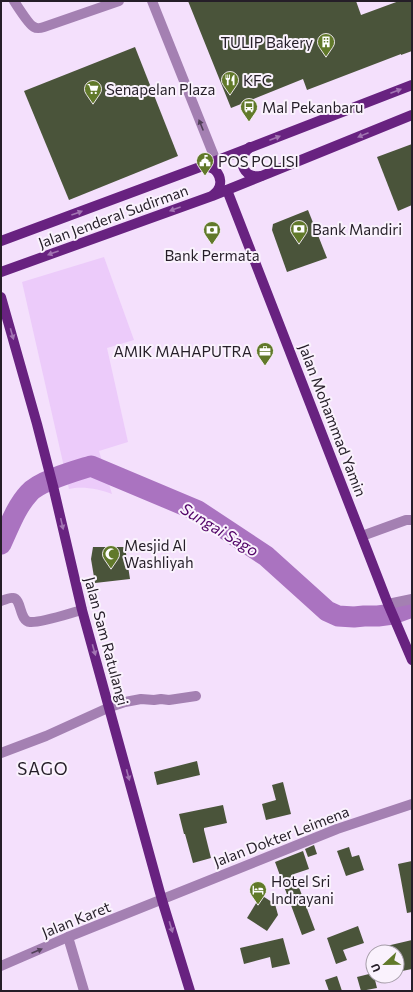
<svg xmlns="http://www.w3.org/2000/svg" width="413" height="992" font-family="Commissioner,sans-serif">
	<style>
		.green { fill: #eccbfa }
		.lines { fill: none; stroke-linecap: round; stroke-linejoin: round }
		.river { stroke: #aa73c0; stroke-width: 21 }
		.building { fill: #4a543a }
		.minor { stroke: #a480b2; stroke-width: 10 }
		.major { stroke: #682280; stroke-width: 10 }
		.oneway { fill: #a275b2 }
		.oneway2 { fill: #514058 }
		.labels { text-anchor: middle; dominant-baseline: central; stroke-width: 4; stroke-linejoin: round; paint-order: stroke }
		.poi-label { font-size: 15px; fill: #251e28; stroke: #faf2fd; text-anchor: start }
		.street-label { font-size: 15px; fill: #251e28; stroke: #faf2fd }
		.water-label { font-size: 16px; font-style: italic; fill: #520468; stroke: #faf2fd }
		.quarter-label { font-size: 17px; letter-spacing: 1px; fill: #251e28; stroke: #faf2fd }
	</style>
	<rect width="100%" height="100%" fill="#f4e0fc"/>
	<!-- green -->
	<path class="green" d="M104,257L134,340L107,348L128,442L99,451L112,494C100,489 82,486 69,489L22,282Z"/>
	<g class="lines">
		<!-- river -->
		<path class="river" d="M1,544C9,527 16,507 29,493C39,481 75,471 91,466L198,511L266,556L327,611L338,616L354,617L364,616H378L393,614L412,607"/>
	</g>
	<!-- building -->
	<g class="building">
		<polygon points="188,1 356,1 361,15 399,1 412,1 412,51 401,55 401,54 307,90 303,79 231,108"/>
		<polygon points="135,47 178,156 69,200 24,91"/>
		<polygon points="412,144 412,205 398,211 377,157"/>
		<polygon points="308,210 327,258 287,272 272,230 273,224"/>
		<polygon points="93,547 125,547 130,579 95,583 91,559"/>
		<polygon points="197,761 200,775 157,785 154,772"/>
		<polygon points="283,782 291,814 266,820 262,804 276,800 272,785"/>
		<polygon points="223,805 227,823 204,828 204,830 211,858 193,863 185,834 184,834 179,814"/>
		<polygon points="314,845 317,854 308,857 305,849"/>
		<polygon points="349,847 352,857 359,855 364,870 346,876 337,851"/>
		<polygon points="303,851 309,869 294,874 315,930 302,935 275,862"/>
		<polygon points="412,861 412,912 407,913 401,880 398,864"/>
		<polygon points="261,895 275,904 278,915 267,931 247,918"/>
		<polygon points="358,926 364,943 343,950 347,960 336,964 327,938"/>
		<polygon points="283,938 290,964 272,968 270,957 244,964 240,948"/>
		<polygon points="412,940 412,969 397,972 397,952 378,952 378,948"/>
		<polygon points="373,973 373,976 374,976 377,988 361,991 357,977"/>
		<polygon points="337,976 342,991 329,991 325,980"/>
	</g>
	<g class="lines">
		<!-- minor -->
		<g class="minor">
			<path d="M14,1C18,7 29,25 34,27C37,29 41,28 44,27L119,1"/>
			<polyline points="152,1 216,161"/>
			<polyline points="362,536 406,520 412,520"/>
			<path d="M1,601C4,600 10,597 13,598C22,599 19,621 30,622C42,623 70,613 82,610"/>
			<polyline points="388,604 412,599"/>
			<polyline points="1,753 46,736 110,707 125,702 141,699 154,700 161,699 169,700 196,696"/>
			<polyline points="68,937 84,991"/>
			<polyline points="1,966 68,937 337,829 412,804"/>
		</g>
		<!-- major -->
		<g class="major">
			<path d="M250,147C236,158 242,179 261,176"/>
			<path d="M202,167C219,164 227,185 213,195"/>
			<polyline points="227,190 388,604 412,660"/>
			<polyline points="1,241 200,167 412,85"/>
			<polyline points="1,272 212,196 269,173 412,115"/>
			<polyline points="1,297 37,424 53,486 82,610 162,900 190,991"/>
		</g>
	</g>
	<!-- one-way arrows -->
	<defs><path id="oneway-solid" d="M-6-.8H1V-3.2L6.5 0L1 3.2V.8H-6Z"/></defs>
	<g class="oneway">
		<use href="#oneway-solid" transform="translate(396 91) rotate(-21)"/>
		<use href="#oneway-solid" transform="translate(363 135) rotate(158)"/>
		<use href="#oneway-solid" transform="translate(275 138) rotate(-21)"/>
		<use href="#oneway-solid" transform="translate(175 209) rotate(160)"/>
		<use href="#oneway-solid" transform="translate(77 213) rotate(-20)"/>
		<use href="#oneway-solid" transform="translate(53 253) rotate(160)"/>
		<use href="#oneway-solid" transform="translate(12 334) rotate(74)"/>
		<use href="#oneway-solid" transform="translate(62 524) rotate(77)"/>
		<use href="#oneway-solid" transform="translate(94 650) rotate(74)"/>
		<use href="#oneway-solid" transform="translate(128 775) rotate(75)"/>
		<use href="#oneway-solid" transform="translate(171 927) rotate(73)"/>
	</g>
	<g class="oneway2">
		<use href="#oneway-solid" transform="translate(201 125) rotate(-112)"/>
		<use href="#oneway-solid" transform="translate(37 951) rotate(-23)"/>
	</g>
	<!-- icons -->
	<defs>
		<symbol id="building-pin" viewBox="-11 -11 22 30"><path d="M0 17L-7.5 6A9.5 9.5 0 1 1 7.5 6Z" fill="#61792a" stroke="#faf2fd"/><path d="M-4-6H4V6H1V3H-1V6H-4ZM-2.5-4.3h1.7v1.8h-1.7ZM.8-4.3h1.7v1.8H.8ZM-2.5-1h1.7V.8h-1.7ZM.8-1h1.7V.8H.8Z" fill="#fff"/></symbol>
		<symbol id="restaurant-pin" viewBox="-11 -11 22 30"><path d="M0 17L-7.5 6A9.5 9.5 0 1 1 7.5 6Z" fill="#61792a" stroke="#faf2fd"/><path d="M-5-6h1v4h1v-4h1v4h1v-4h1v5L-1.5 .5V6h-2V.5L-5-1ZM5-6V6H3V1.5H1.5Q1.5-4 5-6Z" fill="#fff"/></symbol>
		<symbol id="supermarket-pin" viewBox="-11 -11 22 30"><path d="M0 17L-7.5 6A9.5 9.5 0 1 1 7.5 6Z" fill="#61792a" stroke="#faf2fd"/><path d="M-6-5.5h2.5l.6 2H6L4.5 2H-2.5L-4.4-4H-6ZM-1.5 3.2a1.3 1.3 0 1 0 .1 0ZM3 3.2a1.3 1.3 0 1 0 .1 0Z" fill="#fff"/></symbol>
		<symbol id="bus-pin" viewBox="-11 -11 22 30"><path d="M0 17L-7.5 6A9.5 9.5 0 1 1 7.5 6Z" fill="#61792a" stroke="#faf2fd"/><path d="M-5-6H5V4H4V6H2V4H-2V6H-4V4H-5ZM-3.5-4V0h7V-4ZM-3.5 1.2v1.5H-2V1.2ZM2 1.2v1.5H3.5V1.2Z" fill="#fff"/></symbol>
		<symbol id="civic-pin" viewBox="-11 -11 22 30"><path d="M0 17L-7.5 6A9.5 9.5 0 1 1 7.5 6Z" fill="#61792a" stroke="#faf2fd"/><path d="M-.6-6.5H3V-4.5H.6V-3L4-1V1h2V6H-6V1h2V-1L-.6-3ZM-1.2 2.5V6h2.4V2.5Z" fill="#fff"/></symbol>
		<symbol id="bank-pin" viewBox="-11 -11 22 30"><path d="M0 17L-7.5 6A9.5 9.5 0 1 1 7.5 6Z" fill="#61792a" stroke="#faf2fd"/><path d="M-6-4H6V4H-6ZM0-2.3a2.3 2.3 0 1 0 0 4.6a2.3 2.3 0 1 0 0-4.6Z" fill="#fff"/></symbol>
		<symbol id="office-pin" viewBox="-11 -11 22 30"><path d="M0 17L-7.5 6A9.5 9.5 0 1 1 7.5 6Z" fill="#61792a" stroke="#faf2fd"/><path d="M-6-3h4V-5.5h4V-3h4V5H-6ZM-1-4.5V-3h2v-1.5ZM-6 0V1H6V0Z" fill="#fff"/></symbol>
		<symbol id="mosque-pin" viewBox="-11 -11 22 30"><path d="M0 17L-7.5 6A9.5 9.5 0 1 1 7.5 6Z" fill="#61792a" stroke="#faf2fd"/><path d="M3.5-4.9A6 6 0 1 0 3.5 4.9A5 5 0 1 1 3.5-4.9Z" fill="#fff"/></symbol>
		<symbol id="hotel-pin" viewBox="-11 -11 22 30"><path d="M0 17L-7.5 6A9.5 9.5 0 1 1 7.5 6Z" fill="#61792a" stroke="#faf2fd"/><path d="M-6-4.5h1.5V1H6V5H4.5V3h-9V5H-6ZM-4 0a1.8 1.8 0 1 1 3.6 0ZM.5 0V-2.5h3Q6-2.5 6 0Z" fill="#fff"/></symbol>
	</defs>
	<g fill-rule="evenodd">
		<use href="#building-pin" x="316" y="32" width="20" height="27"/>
		<use href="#restaurant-pin" x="220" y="70" width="20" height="27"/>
		<use href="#supermarket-pin" x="83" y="79" width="20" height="27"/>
		<use href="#bus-pin" x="239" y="97" width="20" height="27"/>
		<use href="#civic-pin" x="195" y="151" width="20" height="27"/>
		<use href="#bank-pin" x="289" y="219" width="20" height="27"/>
		<use href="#bank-pin" x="202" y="220" width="20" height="27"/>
		<use href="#office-pin" x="255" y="341" width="20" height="27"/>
		<use href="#mosque-pin" x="101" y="544" width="20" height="27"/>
		<use href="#hotel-pin" x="248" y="880" width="20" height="27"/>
	</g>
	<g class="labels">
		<!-- poi labels -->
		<g class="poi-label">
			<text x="313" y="42" text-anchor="end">TULIP Bakery</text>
			<text x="243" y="80">KFC</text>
			<text x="106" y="89">Senapelan Plaza</text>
			<text x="262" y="107">Mal Pekanbaru</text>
			<text x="218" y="161">POS POLISI</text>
			<text x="312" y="229">Bank Mandiri</text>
			<text x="212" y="255" text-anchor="middle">Bank Permata</text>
			<text x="252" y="351" text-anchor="end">AMIK MAHAPUTRA</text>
			<text x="124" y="545">Mesjid Al<tspan x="124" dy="17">Washliyah</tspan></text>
			<text x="271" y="881">Hotel Sri<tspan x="271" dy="17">Indrayani</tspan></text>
		</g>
		<!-- street labels -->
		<g class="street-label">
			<text transform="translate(113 216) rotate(-20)">Jalan Jenderal Sudirman</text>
			<text transform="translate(333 420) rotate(69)">Jalan Mohammad Yamin</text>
			<text transform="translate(107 641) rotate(75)">Jalan Sam Ratulangi</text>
			<text transform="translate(281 836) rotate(-21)">Jalan Dokter Leimena</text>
			<text transform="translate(76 919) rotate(-22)">Jalan Karet</text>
		</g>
		<!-- water labels -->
		<g class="water-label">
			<text transform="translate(220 529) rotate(31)">Sungai Sago</text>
		</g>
		<!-- quarter labels -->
		<g class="quarter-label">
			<text x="43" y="768">SAGO</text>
		</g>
	</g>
	<!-- border -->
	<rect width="413" height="992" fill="none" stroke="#251e28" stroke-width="4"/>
	<!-- north arrow -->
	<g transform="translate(385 964) rotate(248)"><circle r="19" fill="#faf2fd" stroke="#a59da8"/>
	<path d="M0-3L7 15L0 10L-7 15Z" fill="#61792a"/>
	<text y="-6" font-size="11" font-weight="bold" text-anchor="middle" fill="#251e28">U</text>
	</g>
</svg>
